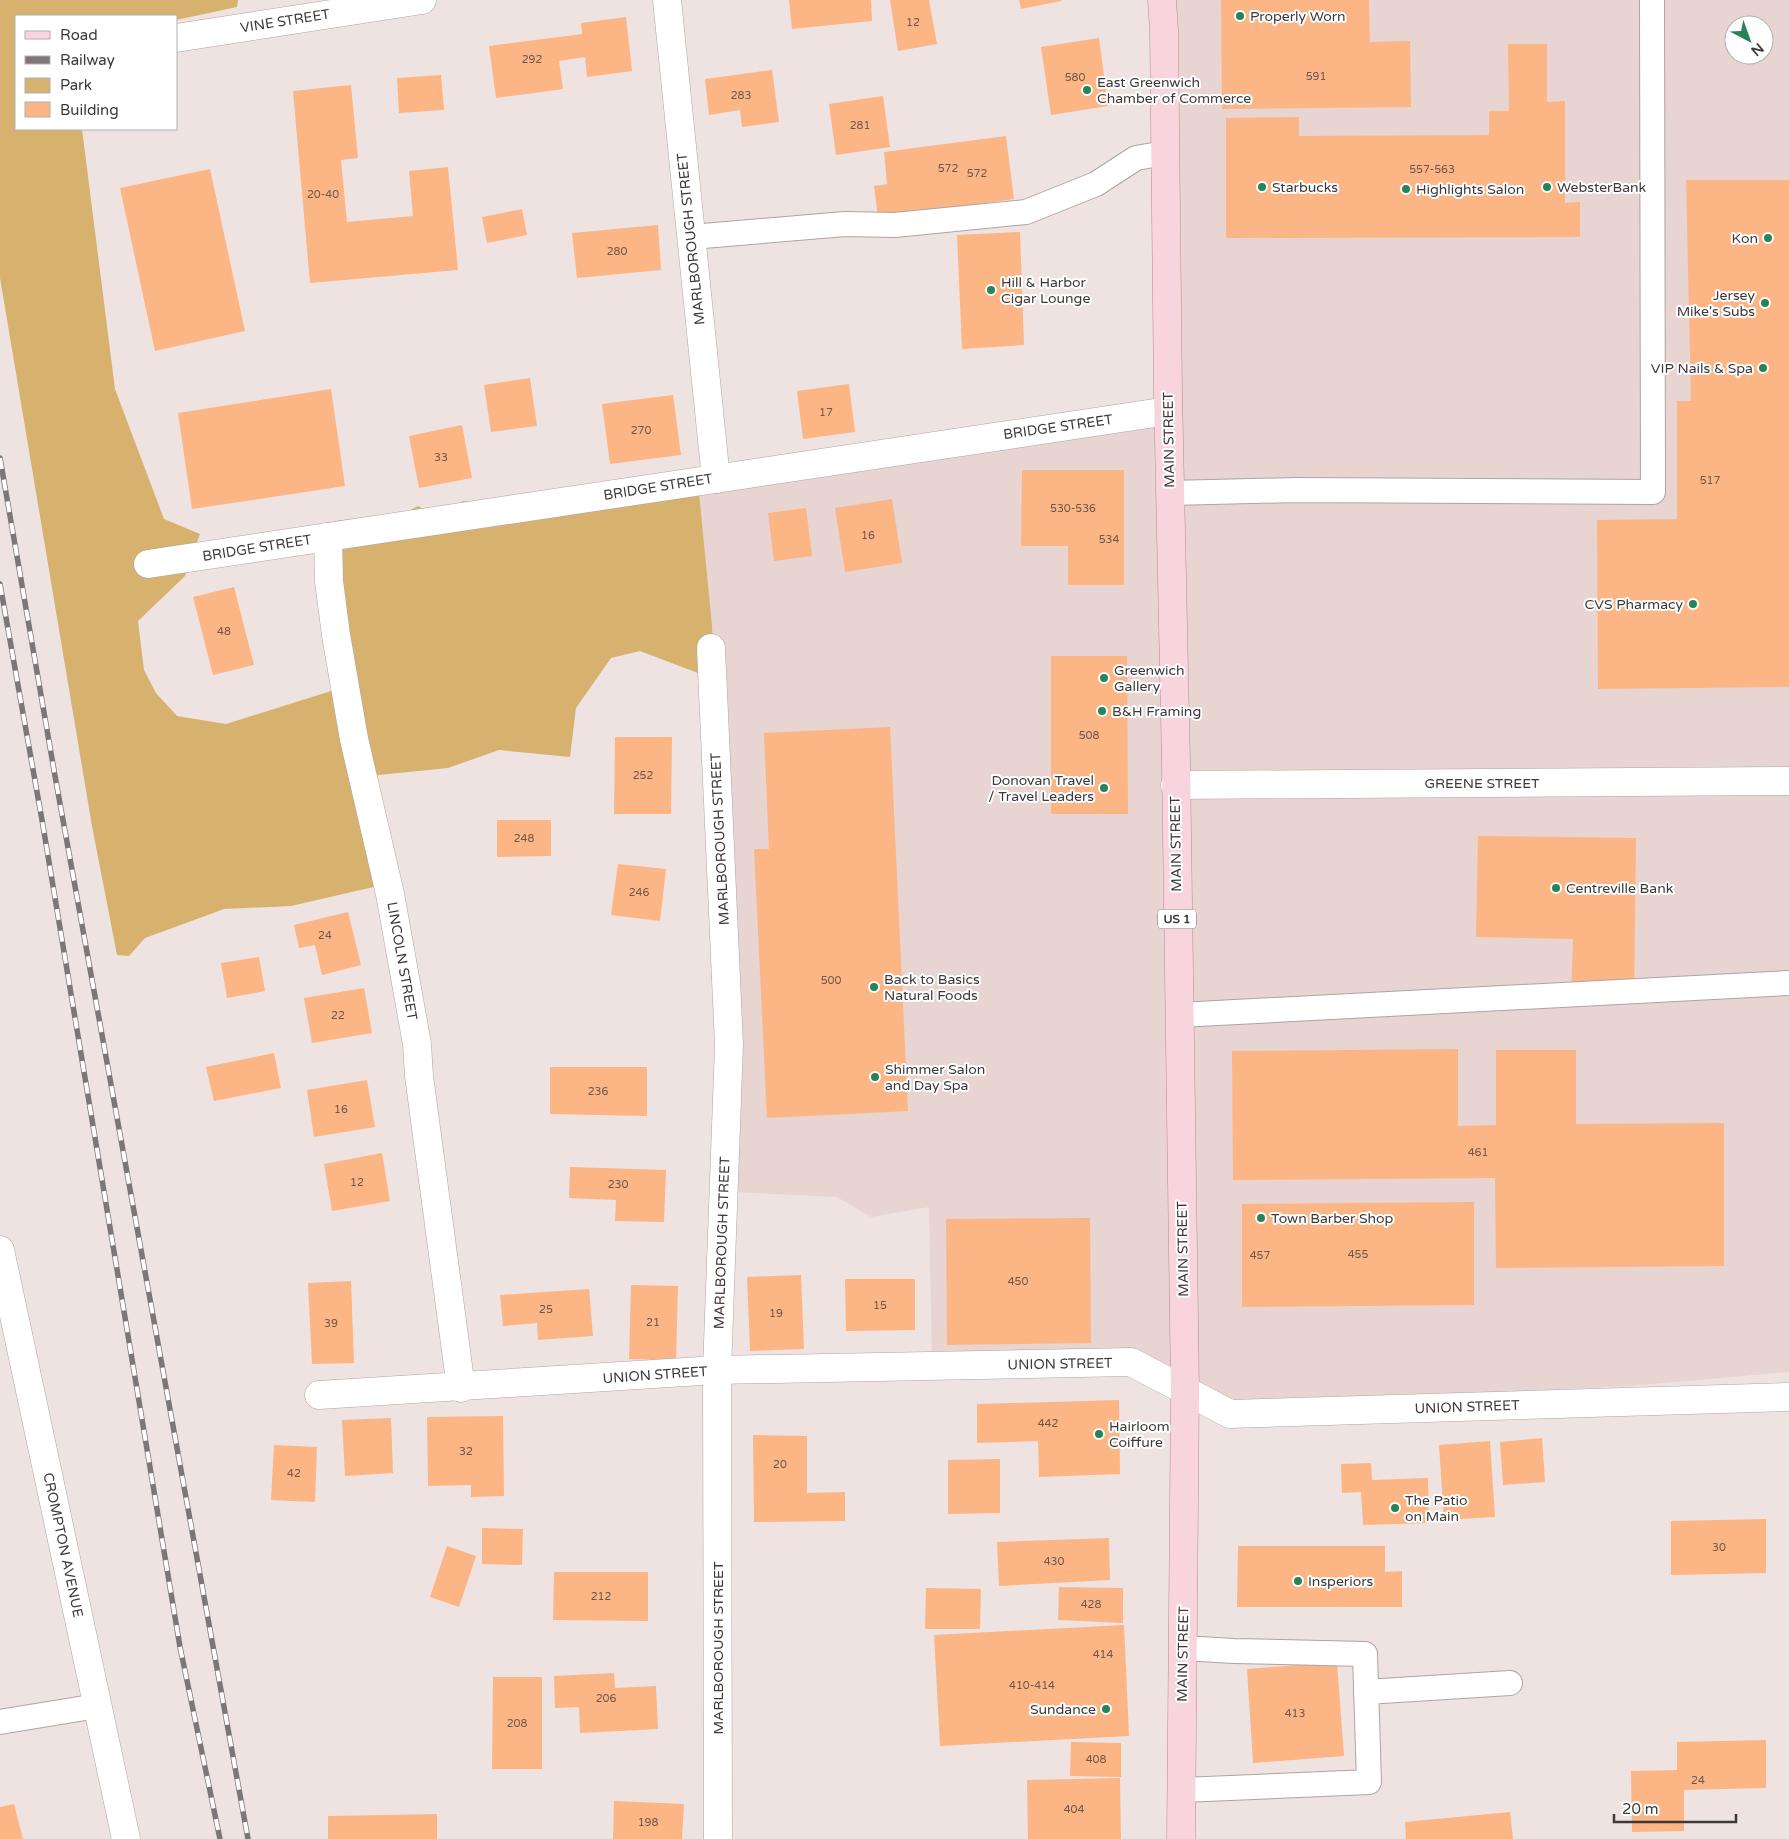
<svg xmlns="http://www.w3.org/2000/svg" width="1789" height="1839" font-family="'Varela Round',sans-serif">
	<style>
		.built { fill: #e8d4d0; fill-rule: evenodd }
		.green { fill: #d7b26f }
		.building { fill: #fcb584 }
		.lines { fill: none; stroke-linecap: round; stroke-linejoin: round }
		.service-casing { stroke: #afa4a2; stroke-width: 26 }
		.minor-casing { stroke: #afa4a2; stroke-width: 29 }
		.tertiary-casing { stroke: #afa4a2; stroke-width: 29 }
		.primary-casing { stroke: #b48b95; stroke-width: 29 }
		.service { stroke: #fff; stroke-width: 24 }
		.minor { stroke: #fff; stroke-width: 28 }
		.tertiary { stroke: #fff; stroke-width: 28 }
		.primary { stroke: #f8d4dd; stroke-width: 28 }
		.rail-casing { stroke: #7e7676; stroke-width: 5.5 }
		.rail { stroke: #fff; stroke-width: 4; stroke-dasharray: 11; stroke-linecap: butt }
		.poi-dot { fill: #27835a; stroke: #fff; stroke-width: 2 }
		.labels { text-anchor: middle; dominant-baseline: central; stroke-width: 4; stroke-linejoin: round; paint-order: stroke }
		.number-label { font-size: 11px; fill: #6e584c }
		.shield { fill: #fff; stroke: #787474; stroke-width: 1 }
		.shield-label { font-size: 12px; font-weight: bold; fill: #3e3939 }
		.poi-label { font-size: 14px; fill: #3e3939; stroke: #fff; text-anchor: start }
		.street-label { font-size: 14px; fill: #3e3939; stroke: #fff }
	</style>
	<rect width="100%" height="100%" fill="#eee3e1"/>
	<!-- built -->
	<path class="built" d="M1166,0H1789V1372L1629,1386L1242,1404L1175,1376L932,1358L929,1207L871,1217L837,1197L733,1192L697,472L1161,414ZM1734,25H1764V55H1734Z"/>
	<!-- green -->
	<polygon class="green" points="0,0 238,0 237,7 176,20 176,16 16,16 16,129 82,129 115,389 164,519 200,534 185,576 138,621 144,670 156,693 177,716 226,724 344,687 331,545 335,521 407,512 418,506 425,510 455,506 463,501 478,502 697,472 712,626 713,662 711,678 640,651 611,658 576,708 570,757 499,750 448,768 369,776 382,885 291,906 224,909 145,938 129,956 117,955 92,826 0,278"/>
	<!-- building -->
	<g class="building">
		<polygon points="789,0 871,0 872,21 792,29"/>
		<polygon points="890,0 929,0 937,44 898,51"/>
		<polygon points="1019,0 1061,0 1061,1 1021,9"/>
		<polygon points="1221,0 1369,0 1370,42 1410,41 1411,107 1222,109"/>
		<polygon points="626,17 632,71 587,77 585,57 559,61 563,89 496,98 489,46 582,34 581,23"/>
		<polygon points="1099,38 1108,106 1051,115 1041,47"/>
		<polygon points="1508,44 1547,44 1547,102 1565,101 1565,203 1580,202 1580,237 1226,238 1226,118 1299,117 1299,136 1489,135 1489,111 1509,111"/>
		<polygon points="772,70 779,122 742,127 740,110 709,115 705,79"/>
		<polygon points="441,75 444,110 399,113 397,78"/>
		<polygon points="351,85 358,158 341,160 347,222 413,216 409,171 448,167 458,270 310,283 293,91"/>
		<polygon points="883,96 890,147 836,155 829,104"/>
		<polygon points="1006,136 1014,199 878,218 874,186 887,184 884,152"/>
		<polygon points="210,169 245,331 155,351 120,188"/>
		<polygon points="1686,180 1789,180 1789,687 1598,689 1597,520 1677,519 1677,401 1691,401"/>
		<polygon points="522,209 527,235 487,243 482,217"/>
		<polygon points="658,225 661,270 577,278 572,233"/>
		<polygon points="1020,232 1024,345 962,349 957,235"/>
		<polygon points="530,378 537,426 491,432 484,385"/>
		<polygon points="849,384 855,432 803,439 797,391"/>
		<polygon points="331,389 345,486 192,509 178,413"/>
		<polygon points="673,395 681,455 610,464 602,404"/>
		<polygon points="462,425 472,478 419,488 409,436"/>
		<polygon points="1022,470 1124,470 1124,585 1068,585 1068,546 1021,546"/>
		<polygon points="892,499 902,563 845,572 835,508"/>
		<polygon points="806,508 812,556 774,561 768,513"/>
		<polygon points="234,587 254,665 213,675 193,597"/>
		<polygon points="1051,656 1127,656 1128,814 1051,814"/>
		<polygon points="890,727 908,1111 767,1118 754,849 769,849 764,733"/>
		<polygon points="615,737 672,737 671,814 614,814"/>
		<polygon points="497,820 551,820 551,856 497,857"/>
		<polygon points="1478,836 1636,838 1634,999 1571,998 1573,939 1476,937"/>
		<polygon points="618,864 666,869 660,921 611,915"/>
		<polygon points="348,912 361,965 322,975 315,945 299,948 294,925"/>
		<polygon points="259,957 265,991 227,998 221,963"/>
		<polygon points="364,988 372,1033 312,1043 304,998"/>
		<polygon points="1458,1049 1458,1126 1496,1125 1496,1050 1576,1050 1576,1124 1724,1123 1724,1266 1496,1268 1495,1178 1233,1180 1232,1051"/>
		<polygon points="274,1053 281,1088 214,1101 206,1067"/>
		<polygon points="550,1067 647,1067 647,1116 550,1114"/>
		<polygon points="367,1080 375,1127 314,1137 307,1090"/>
		<polygon points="382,1153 390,1201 332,1211 324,1164"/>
		<polygon points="570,1167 666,1170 664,1222 615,1221 616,1200 569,1198"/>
		<polygon points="1474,1202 1474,1305 1242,1307 1242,1204"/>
		<polygon points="1090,1218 1091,1343 947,1345 946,1219"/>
		<polygon points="801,1275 804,1349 750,1351 747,1277"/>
		<polygon points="845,1279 915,1279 915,1330 846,1331"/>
		<polygon points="351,1281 354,1363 312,1364 308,1283"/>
		<polygon points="631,1285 678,1286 676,1360 629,1359"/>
		<polygon points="589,1289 593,1336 538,1340 537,1323 503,1326 500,1295"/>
		<polygon points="1119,1400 1120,1474 1039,1477 1038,1441 977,1443 977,1404"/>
		<polygon points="503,1416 504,1496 471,1497 471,1485 428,1486 427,1417"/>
		<polygon points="391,1418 393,1473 345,1476 342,1420"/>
		<polygon points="753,1435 807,1436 807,1493 845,1492 845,1521 754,1522"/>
		<polygon points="1542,1438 1545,1482 1503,1485 1500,1442"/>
		<polygon points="1490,1441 1495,1517 1444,1520 1439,1445"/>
		<polygon points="274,1445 317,1447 315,1502 271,1500"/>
		<polygon points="1000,1459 1000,1513 948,1514 948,1460"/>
		<polygon points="1371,1463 1372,1480 1428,1478 1429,1523 1363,1525 1361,1492 1342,1493 1341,1464"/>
		<polygon points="1766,1519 1766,1573 1671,1575 1671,1521"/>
		<polygon points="482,1528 523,1529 522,1565 482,1564"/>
		<polygon points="1109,1538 1110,1580 999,1586 997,1542"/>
		<polygon points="447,1546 476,1556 459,1607 430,1597"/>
		<polygon points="1238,1546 1385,1546 1385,1572 1402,1571 1402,1607 1237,1607"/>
		<polygon points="554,1572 648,1572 648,1621 553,1620"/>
		<polygon points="1059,1587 1123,1588 1123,1623 1058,1620"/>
		<polygon points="926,1588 981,1589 980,1629 925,1629"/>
		<polygon points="1124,1625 1129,1736 940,1746 934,1635"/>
		<polygon points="1337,1662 1344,1756 1253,1763 1247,1669"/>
		<polygon points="614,1673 615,1688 656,1686 658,1729 580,1733 579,1707 555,1708 554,1676"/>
		<polygon points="493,1677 542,1677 542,1769 492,1769"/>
		<polygon points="1766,1740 1766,1788 1684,1790 1684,1831 1632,1832 1631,1771 1677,1770 1677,1742"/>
		<polygon points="1071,1742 1121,1743 1121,1777 1070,1776"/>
		<polygon points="1120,1778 1121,1839 1028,1839 1027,1780"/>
		<polygon points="614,1801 684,1804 682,1839 613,1839"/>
		<polygon points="14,1804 23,1839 0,1839 0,1807"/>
		<polygon points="1510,1812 1513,1839 1406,1839 1405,1822"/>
		<polygon points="437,1814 437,1839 328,1839 328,1816"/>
	</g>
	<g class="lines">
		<defs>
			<g id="service">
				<polyline points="691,237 845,224 895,225 1026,212 1096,184 1136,158 1165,153"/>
				<polyline points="1170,493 1297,490 1653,492 1652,0"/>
				<polyline points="1179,1015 1789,983"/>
				<polyline points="1366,1692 1510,1683"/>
				<polyline points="0,1722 97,1706"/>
				<polyline points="1182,1790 1369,1782 1365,1654 1234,1651 1183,1648"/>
			</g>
			<g id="minor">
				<polyline points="667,0 716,479"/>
				<polyline points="176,38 422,0"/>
				<polyline points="328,537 329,581 336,635 354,739 390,894 417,1044 419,1076 461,1388"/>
				<polyline points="148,564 1168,411"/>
				<polyline points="711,648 729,1045 717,1370 718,1839"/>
				<polyline points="1175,785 1789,781"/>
				<polyline points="319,1395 717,1370 1131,1362 1230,1414 1789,1397"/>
			</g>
			<polyline id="tertiary" points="0,1250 126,1839"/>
			<polyline id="primary" points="1162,0 1164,31 1168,394 1176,763 1185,1391 1181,1839"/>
		</defs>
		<!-- service casing -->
		<use href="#service" class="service-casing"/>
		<!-- minor casing -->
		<use href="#minor" class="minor-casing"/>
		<!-- tertiary casing -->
		<use href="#tertiary" class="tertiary-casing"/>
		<!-- primary casing -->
		<use href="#primary" class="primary-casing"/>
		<!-- service -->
		<use href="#service" class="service"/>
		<!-- minor -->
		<use href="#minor" class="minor"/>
		<!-- tertiary -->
		<use href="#tertiary" class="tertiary"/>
		<!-- primary -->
		<use href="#primary" class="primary"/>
		<defs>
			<g id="rail">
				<polyline points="0,458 55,776 248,1839"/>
				<polyline points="0,584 42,820 180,1647 220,1839"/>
			</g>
		</defs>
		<!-- rail casing -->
		<use href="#rail" class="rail-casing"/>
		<!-- rail -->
		<use href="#rail" class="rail"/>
	</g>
	<!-- markers -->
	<g class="poi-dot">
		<circle cx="1240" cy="16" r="5"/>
		<circle cx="1087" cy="90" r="5"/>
		<circle cx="1262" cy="187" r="5"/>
		<circle cx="1547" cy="187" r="5"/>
		<circle cx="1406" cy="189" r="5"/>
		<circle cx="1768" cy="238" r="5"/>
		<circle cx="991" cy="290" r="5"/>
		<circle cx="1765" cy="303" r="5"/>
		<circle cx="1763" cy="368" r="5"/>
		<circle cx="1693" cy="604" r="5"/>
		<circle cx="1104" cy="678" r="5"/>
		<circle cx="1102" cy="711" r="5"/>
		<circle cx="1104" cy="788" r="5"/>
		<circle cx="1556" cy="888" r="5"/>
		<circle cx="874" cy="987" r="5"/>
		<circle cx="875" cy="1077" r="5"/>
		<circle cx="1261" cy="1218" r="5"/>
		<circle cx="1099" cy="1434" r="5"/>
		<circle cx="1395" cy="1508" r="5"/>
		<circle cx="1298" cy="1581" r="5"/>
		<circle cx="1106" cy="1709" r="5"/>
	</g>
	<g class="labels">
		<!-- number labels -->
		<g class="number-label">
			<text x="913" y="22">12</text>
			<text x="532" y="59">292</text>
			<text x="1316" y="76">591</text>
			<text x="1075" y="77">580</text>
			<text x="741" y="95">283</text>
			<text x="860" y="125">281</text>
			<text x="948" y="168">572</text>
			<text x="1432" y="169">557-563</text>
			<text x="977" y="173">572</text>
			<text x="323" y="194">20-40</text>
			<text x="617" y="251">280</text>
			<text x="826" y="412">17</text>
			<text x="641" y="430">270</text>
			<text x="441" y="457">33</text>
			<text x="1710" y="480">517</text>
			<text x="1073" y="508">530-536</text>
			<text x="868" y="535">16</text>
			<text x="1109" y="539">534</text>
			<text x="224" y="631">48</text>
			<text x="1089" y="735">508</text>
			<text x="643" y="775">252</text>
			<text x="524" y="838">248</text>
			<text x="639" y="892">246</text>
			<text x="325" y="935">24</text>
			<text x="831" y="980">500</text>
			<text x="338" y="1015">22</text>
			<text x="598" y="1091">236</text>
			<text x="341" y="1109">16</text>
			<text x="1478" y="1152">461</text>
			<text x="357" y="1182">12</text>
			<text x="618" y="1184">230</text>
			<text x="1358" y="1254">455</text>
			<text x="1260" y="1255">457</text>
			<text x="1018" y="1281">450</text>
			<text x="880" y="1305">15</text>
			<text x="546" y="1309">25</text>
			<text x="776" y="1313">19</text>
			<text x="653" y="1322">21</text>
			<text x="331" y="1323">39</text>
			<text x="1048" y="1423">442</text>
			<text x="466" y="1451">32</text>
			<text x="780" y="1464">20</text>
			<text x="294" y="1473">42</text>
			<text x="1719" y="1547">30</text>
			<text x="1054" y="1561">430</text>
			<text x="601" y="1596">212</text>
			<text x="1091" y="1604">428</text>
			<text x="1103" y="1654">414</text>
			<text x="1032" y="1685">410-414</text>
			<text x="606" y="1698">206</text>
			<text x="1295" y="1713">413</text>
			<text x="517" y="1723">208</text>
			<text x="1096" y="1759">408</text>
			<text x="1698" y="1780">24</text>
			<text x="1074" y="1809">404</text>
			<text x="648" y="1822">198</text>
		</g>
		<!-- shield labels -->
		<rect class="shield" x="1158" y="909.5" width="38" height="19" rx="4"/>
		<g class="shield-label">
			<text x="1177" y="919">US 1</text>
		</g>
		<!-- poi labels -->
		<g class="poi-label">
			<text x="1250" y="16">Properly Worn</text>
			<text x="1097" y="82">East Greenwich<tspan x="1097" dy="16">Chamber of Commerce</tspan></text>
			<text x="1272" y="187">Starbucks</text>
			<text x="1557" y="187">WebsterBank</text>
			<text x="1416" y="189">Highlights Salon</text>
			<text x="1758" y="238" text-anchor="end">Kon</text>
			<text x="1001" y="282">Hill &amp; Harbor<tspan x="1001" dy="16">Cigar Lounge</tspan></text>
			<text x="1755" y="295" text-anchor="end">Jersey<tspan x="1755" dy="16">Mike's Subs</tspan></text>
			<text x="1753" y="368" text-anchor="end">VIP Nails &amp; Spa</text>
			<text x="1683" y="604" text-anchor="end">CVS Pharmacy</text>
			<text x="1114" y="670">Greenwich<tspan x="1114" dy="16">Gallery</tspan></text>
			<text x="1112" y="711">B&amp;H Framing</text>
			<text x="1094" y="780" text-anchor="end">Donovan Travel<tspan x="1094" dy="16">/ Travel Leaders</tspan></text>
			<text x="1566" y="888">Centreville Bank</text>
			<text x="884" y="979">Back to Basics<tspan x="884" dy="16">Natural Foods</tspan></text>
			<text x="885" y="1069">Shimmer Salon<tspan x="885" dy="16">and Day Spa</tspan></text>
			<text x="1271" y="1218">Town Barber Shop</text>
			<text x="1109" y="1426">Hairloom<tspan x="1109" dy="16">Coiffure</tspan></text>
			<text x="1405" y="1500">The Patio<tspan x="1405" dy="16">on Main</tspan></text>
			<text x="1308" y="1581">Insperiors</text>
			<text x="1096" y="1709" text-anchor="end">Sundance</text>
		</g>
		<!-- street labels -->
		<g class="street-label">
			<text transform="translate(285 21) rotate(-9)">VINE STREET</text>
			<text transform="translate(691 239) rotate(-96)">MARLBOROUGH STREET</text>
			<text transform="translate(1058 427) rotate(-8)">BRIDGE STREET</text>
			<text transform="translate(1169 440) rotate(-91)">MAIN STREET</text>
			<text transform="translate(658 487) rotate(-9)">BRIDGE STREET</text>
			<text transform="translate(257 548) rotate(-9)">BRIDGE STREET</text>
			<text x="1482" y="783">GREENE STREET</text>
			<text transform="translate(720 839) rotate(-93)">MARLBOROUGH STREET</text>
			<text transform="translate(1176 844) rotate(-91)">MAIN STREET</text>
			<text transform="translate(402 961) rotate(80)">LINCOLN STREET</text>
			<text transform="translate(722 1243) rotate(-88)">MARLBOROUGH STREET</text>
			<text transform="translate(1183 1249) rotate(-91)">MAIN STREET</text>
			<text transform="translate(1060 1364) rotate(-1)">UNION STREET</text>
			<text transform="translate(655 1375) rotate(-4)">UNION STREET</text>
			<text transform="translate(1467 1407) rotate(-2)">UNION STREET</text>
			<text transform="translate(63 1545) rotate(78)">CROMPTON AVENUE</text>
			<text transform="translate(718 1648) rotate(-90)">MARLBOROUGH STREET</text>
			<text transform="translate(1183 1654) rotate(-89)">MAIN STREET</text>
		</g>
	</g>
	<!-- legend -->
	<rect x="15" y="15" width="162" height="115" fill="#ffffff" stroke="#b2b0b0"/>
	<rect x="25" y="31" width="25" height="8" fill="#f8d4dd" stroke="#b2b0b0"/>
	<text x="60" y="40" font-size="15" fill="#3e3939">Road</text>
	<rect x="25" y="56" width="25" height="8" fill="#7e7676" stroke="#b2b0b0"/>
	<text x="60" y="65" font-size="15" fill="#3e3939">Railway</text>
	<rect x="25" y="78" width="25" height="15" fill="#d7b26f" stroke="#b2b0b0"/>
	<text x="60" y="90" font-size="15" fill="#3e3939">Park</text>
	<rect x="25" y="102" width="25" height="15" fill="#fcb584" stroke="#b2b0b0"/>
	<text x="60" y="115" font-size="15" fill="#3e3939">Building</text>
	<!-- north arrow -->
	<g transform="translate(1749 40) rotate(139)"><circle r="24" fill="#ffffff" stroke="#b2b0b0"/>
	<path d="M0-4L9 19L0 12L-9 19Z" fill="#27835a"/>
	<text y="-8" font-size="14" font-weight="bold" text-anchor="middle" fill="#3e3939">N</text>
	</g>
	<!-- scale -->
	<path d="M1614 1814v8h122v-8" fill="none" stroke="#3e3939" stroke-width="2.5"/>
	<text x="1622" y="1814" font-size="15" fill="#3e3939" stroke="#ffffff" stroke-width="4" paint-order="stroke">20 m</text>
</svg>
